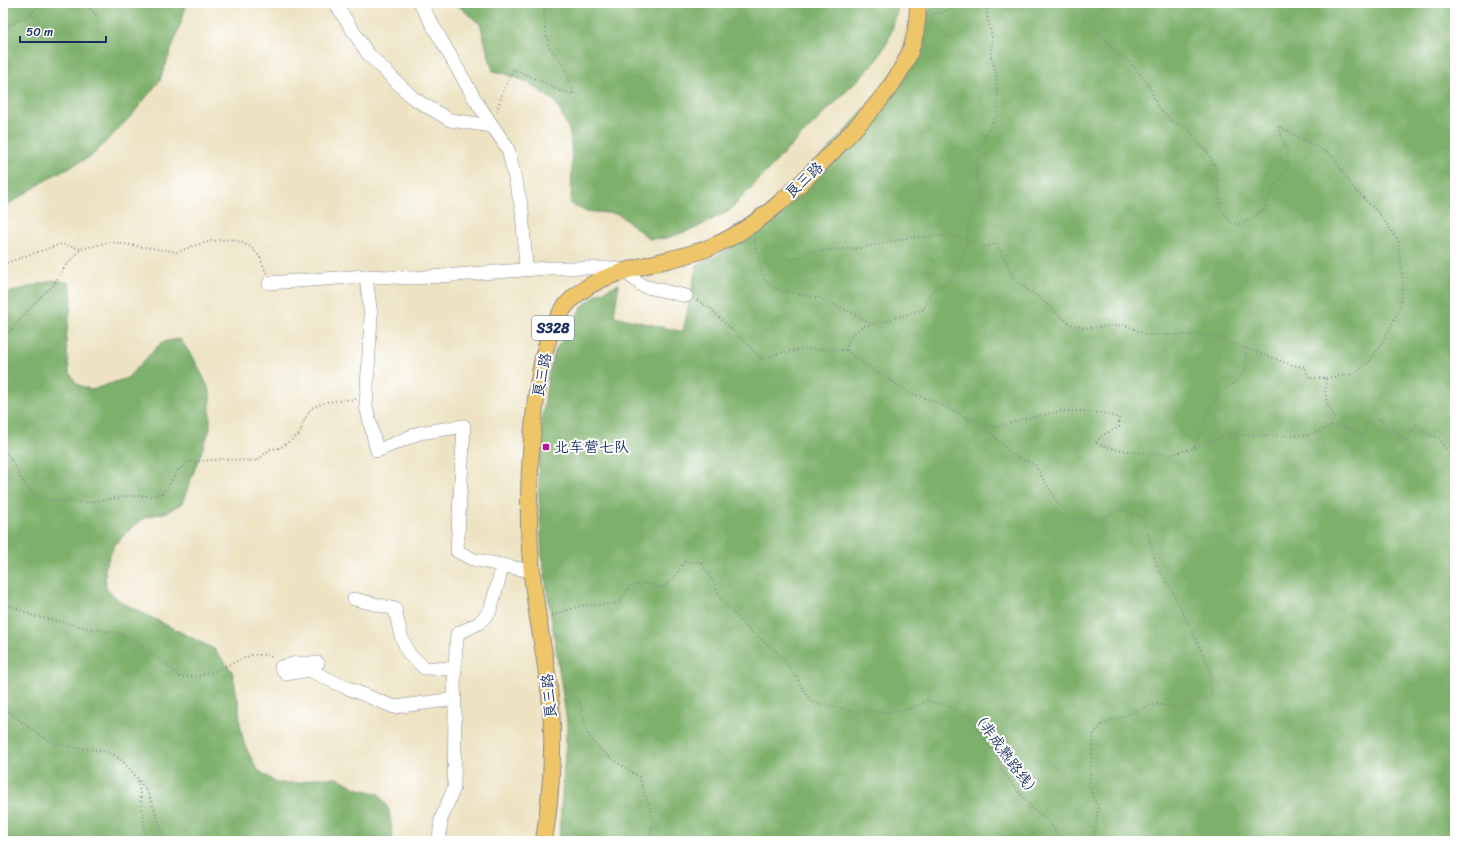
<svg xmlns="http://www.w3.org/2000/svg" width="1458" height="844" font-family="Sriracha,'LXGW WenKai TC',sans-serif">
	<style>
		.forest { fill: #7db06b; stroke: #4c7064 }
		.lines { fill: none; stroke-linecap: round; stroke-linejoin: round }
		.minor-casing { stroke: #848990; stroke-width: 14 }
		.major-casing { stroke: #848990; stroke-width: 18 }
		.path { stroke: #848990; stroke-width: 2; stroke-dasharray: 1 3; stroke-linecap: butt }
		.minor { stroke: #fff; stroke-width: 13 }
		.major { stroke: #eec569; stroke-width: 16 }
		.poi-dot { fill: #b5179e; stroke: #fff; stroke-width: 1.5 }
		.labels { text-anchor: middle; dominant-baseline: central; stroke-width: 4; stroke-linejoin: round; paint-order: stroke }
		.shield { fill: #fff; stroke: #5f6d8e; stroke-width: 1 }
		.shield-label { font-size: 14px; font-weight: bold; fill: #1b2f5e }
		.street-label { font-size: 15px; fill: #1b2f5e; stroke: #fff }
		.poi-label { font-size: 15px; fill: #1b2f5e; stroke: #fff; text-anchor: start }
	</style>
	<rect width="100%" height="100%" fill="#fff"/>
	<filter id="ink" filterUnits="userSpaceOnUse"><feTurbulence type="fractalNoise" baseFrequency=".025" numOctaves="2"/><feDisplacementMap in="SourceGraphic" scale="8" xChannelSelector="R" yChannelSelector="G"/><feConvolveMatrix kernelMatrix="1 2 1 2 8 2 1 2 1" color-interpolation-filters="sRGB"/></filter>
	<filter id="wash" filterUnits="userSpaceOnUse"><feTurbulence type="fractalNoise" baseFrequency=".012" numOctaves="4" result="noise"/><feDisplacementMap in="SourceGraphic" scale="16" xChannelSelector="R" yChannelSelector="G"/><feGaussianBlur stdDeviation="0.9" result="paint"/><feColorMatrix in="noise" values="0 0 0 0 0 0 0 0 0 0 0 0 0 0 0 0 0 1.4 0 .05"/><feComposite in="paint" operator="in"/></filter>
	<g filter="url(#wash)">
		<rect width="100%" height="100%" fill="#ede3c3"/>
		<!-- forest -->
		<g class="forest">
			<polygon points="3,3 187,3 180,26 160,80 132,115 92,156 54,175 3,208"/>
			<polygon points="455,3 898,3 896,17 888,41 875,63 784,153 729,211 696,228 667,238 650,239 618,214 585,211 571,204 572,161 570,132 556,102 527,82 506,74 493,71 480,24"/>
			<path d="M937,3H1455V841H559L567,722L542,556L538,477L540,433L549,372L556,349L582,307L597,294L619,284L614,316L683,332L697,265C720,255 738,244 758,228L918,49L929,10Z"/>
			<polygon points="54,280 69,283 72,298 66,339 69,372 77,384 91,390 127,378 162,342 180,339 194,359 210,391 210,429 182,503 167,512 146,517 130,529 114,546 105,567 106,588 121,602 214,649 232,671 239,705 240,724 244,744 257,769 276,783 298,783 316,778 338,778 356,788 379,794 389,810 393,841 3,841 3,294"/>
		</g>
	</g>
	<g filter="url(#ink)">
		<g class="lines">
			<defs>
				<g id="minor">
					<polyline points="335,3 368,54 413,98 450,120 492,126"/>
					<polyline points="420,3 476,101 508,149 522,209 526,269"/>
					<polyline points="269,283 366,276"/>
					<polyline points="531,571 472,559 457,551 464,426 419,433 377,451 366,406 371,316 366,276 415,278 549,268 613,268 624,271 643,286 686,296"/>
					<polyline points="354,599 395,609 401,636 409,654 425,668 455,669"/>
					<polyline points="318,663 297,663 281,667 286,674 309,670 345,687 394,707 455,699"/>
					<polyline points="439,841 441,819 454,788 455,711 454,682 457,634 479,623 490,611 503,565"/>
				</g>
				<path id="major" d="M544,841C551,796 554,751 551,706C547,661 536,617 532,573C526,517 529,462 535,407C539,375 544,339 561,312C591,266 665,266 711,247C762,226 802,183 840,144C865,118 895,87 909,54C916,37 918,21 918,3"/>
			</defs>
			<!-- minor casing -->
			<use href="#minor" class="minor-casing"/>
			<!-- major casing -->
			<use href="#major" class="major-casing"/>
			<!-- path -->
			<g class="path">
				<polyline points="84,3 96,15"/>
				<polyline points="1075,3 1084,16 1115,51 1129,62 1139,73 1150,88 1158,107 1171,121 1188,128 1198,143 1207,151 1216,169 1221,208 1230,223 1242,224 1263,210 1274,185 1283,177 1288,167 1288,154 1278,126 1332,155 1353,188 1377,211 1398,240 1403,283 1400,308 1390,328 1379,348 1369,362 1353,374 1326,378"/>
				<polyline points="930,15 945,12 949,3"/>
				<polyline points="3,29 31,14 41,3"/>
				<polyline points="497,111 501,97 513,69 541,81 560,91 574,94 564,65 549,47 545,29 544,6 545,3"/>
				<polyline points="754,240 757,254 765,281 777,290 819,298 848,311 872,324"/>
				<polyline points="789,261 815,251 860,248 907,238 953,235 966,240 969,218 977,203 979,190 976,174 978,152 987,132 998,113 996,72 991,57 992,37 987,16 987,3"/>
				<polyline points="3,264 61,244 81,249"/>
				<polyline points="697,300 711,309 762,359 783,352 805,349 846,350"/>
				<polyline points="3,338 43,294 52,287 66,265 81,249 110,242 178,252 193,246 211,241 233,239 251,247 260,257 266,273"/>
				<path d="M846,350L850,336L864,326L887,321L924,309C929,291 936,287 952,280L965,253L966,240L983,247L997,244L1014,278L1026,289L1037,296L1070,324L1084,328L1125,325L1147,335H1211L1278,360L1292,365L1305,367L1309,378H1326C1325,393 1324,402 1334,415L1332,426L1348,428L1363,437L1368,421L1374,423L1380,419L1407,441L1416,423L1428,435L1438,437L1455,465"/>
				<polyline points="846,350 861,362 910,393 931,400 985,426 1011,454 1035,465 1057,502 1076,519 1100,519 1121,509 1143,518 1157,567 1171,588 1210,669 1211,695 1195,703 1177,709 1157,704 1145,707 1102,725 1094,733 1089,786 1098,808 1096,827 1092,841"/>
				<polyline points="986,426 997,427 1020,420 1062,411 1080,411 1103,413 1119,418 1119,427 1103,435 1095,443 1114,449 1143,453 1169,455 1194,448 1229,434 1262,436 1308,435 1332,426"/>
				<polyline points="3,446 6,453 17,469 21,479 35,496 50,500 85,503 129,496 151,496 162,493 169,485 177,471 189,462 223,459 257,461 270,449 280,448 300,434 303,423 311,408 327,402 356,399"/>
				<polyline points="1194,447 1205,425 1208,412 1221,390 1235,383 1245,371 1246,349"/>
				<polyline points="3,600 6,604 3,627"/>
				<polyline points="6,604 34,616 92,629 122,634 136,641 153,656 167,665 180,677 199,676 212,672 251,655 269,655 273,659"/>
				<polyline points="552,615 581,606 619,603 630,586 644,583 663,588 674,578 684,562 701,562 712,579 723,602 748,629 778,653 795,675 811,702 853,711 892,712 910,709 927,701 949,706 968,716 998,759 1003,772 1032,808 1049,821 1061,841"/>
				<polyline points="563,686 579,700 588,736 605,754 639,777 653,817 650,841"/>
				<path d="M3,707C17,718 42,739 58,744C75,749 93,748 109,753C121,756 139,779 145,789C152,799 162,829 163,841"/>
				<polyline points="138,781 144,821 145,841"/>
			</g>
			<!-- minor -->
			<use href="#minor" class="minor"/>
			<!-- major -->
			<use href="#major" class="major"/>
		</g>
	</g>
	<!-- markers -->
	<rect class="poi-dot" x="542" y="443" width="8" height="8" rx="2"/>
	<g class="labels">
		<!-- shield labels -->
		<rect class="shield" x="532" y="316" width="42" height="24" rx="3"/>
		<g class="shield-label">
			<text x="553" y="328">S328</text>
		</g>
		<!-- street labels -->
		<g class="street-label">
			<text transform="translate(804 180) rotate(-43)">良三路</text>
			<text transform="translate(542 375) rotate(-79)">良三路</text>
			<text transform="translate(549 696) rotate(-95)">良三路</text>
			<text transform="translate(1006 754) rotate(54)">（非成熟路线）</text>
		</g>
		<!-- poi labels -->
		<g class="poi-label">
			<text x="554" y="447">北车营七队</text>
		</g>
	</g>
	<!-- margin -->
	<rect width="1458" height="844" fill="none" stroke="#fff" stroke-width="16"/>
	<!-- scale -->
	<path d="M20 36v6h86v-6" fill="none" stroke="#1b2f5e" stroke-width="2"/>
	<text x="26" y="36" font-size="12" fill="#1b2f5e" stroke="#ffffff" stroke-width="3" paint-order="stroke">50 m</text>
</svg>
